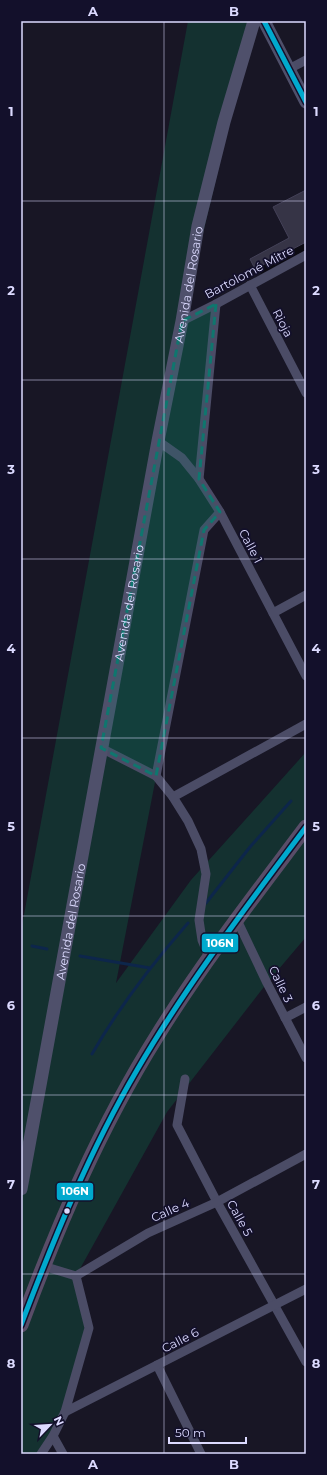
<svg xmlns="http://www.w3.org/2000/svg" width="327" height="1475" font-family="Montserrat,sans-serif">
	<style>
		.green { fill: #143130 }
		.shadow { fill: #0007 }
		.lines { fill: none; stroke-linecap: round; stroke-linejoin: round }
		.stream { stroke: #0d264b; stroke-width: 3 }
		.building { fill: #363446; stroke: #444158 }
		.minor { stroke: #4b4c66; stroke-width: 9 }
		.secondary { stroke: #4f506b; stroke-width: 13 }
		.trunk { stroke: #594d68; stroke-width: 15 }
		.bus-1-casing { stroke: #13102b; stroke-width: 8 }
		.bus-1 { stroke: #00a9ce; stroke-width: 5 }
		.marked { fill: #0f766e; fill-opacity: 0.2; stroke: #0f766e; stroke-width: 3; stroke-dasharray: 8 5; stroke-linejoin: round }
		.grid { fill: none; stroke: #dcdaff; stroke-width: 1; stroke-opacity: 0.55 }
		.bus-dot { fill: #dcdaff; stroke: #13102b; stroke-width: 1.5 }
		.labels { text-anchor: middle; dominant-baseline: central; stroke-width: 3.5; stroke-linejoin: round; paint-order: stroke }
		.street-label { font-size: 12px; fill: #dcdaff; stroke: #13102b }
		.line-badge { stroke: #13102b; stroke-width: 1.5 }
		.badge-label { font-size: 11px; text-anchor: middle; font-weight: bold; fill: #fff }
		.neatline { fill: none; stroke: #dcdaff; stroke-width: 1.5 }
		.grid-label { font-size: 13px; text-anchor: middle; font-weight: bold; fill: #dcdaff }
	</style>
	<rect width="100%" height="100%" fill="#181625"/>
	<!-- green -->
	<polygon class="green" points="188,21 254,21 182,321 216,304 199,479 220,512 204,530 116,983 191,880 306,752 306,937 267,983 167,1112 76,1276 89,1328 65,1412 41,1454 21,1454 21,931"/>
	<!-- shadow -->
	<polygon class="shadow" points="306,191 306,250 261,274 256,268 290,238"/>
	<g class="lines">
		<!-- stream -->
		<g class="stream">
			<polyline points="206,903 250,847 291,801"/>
			<polyline points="32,946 47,949"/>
			<polyline points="80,956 150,968"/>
			<path d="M92,1054C119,1007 152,964 188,923"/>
		</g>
	</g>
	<!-- building -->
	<polygon class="building" points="306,190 306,242 255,269 250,259 289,238 273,207"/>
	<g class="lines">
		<!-- minor -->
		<g class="minor">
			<polyline points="289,69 306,60"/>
			<polyline points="250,285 306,393"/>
			<polyline points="182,321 216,304 306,255"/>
			<polyline points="158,441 182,458 199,479 220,512 306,676"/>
			<polyline points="199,479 216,304"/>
			<polyline points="273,613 306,595"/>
			<polyline points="101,748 156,776 173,797 188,821 201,849 206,874 199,920 202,940 209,957"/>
			<polyline points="156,776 204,530 220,512"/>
			<polyline points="173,797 306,724"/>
			<polyline points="237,920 267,983 306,1058"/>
			<polyline points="285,1018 306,1007"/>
			<polyline points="185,1079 177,1125 217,1202 306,1362"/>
			<polyline points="43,1266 76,1276 148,1233 217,1202 306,1154"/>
			<polyline points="157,1365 201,1454"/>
			<polyline points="65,1412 306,1289"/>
			<polyline points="53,1436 63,1454"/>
			<polyline points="41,1454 53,1436 65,1412 89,1328 76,1276"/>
		</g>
		<!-- secondary -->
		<g class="secondary">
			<polyline points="264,21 306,102"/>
			<path id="s1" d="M21,1189L158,441L182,321L198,226L224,122L254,21"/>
		</g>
		<!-- trunk -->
		<path class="trunk" d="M21,1325C58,1225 100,1127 157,1036C202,963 255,895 306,827"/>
		<defs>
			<g id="bus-1">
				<polyline points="264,21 306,102"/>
				<path d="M21,1325C54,1238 90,1150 137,1070C187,984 247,906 306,827"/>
			</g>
		</defs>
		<!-- bus-1 casing -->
		<use href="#bus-1" class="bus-1-casing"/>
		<!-- bus-1 -->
		<use href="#bus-1" class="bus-1"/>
	</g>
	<!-- marked area -->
	<path class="marked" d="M216,304L199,479L220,512L204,530L156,776L101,748L182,321Z"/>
	<!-- grid -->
	<path class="grid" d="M164,21V1454M21,201H306M21,380H306M21,559H306M21,738H306M21,916H306M21,1095H306M21,1274H306"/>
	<!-- markers -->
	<circle class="bus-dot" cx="67" cy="1211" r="3.5"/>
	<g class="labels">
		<!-- street labels -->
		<g class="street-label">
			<text transform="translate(249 272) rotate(-28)">Bartolomé Mitre</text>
			<text stroke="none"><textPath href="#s1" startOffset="920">Avenida del Rosario</textPath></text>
			<text transform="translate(283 323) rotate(63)">Rioja</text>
			<text transform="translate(251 546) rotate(62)">Calle 1</text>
			<text stroke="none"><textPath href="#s1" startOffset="596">Avenida del Rosario</textPath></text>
			<text stroke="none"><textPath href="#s1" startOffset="272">Avenida del Rosario</textPath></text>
			<text transform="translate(281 984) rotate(64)">Calle 3</text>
			<text transform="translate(170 1210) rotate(-24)">Calle 4</text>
			<text transform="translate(240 1218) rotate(61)">Calle 5</text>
			<text transform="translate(180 1340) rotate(-27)">Calle 6</text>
		</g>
	</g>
	<g class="line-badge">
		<rect x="201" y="933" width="38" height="20" rx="4" fill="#00a9ce"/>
		<rect x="56" y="1182" width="38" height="19" rx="4" fill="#00a9ce"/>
	</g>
	<g class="badge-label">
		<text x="220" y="947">106N</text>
		<text x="75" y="1195">106N</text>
	</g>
	<!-- border -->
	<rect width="327" height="1475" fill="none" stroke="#13102b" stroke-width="44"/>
	<!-- north arrow -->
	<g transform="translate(50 1425) rotate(65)" stroke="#13102b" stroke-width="3" paint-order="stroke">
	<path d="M0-3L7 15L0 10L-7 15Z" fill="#dcdaff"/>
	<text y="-6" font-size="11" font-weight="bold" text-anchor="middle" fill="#dcdaff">N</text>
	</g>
	<!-- scale -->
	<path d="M169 1437v6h77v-6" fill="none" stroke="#dcdaff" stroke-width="2"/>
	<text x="175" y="1437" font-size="12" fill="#dcdaff" stroke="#13102b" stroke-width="3" paint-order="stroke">50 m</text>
	<rect x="22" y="22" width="283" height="1431" class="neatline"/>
	<g class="grid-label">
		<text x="93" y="16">A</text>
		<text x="234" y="16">B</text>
		<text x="11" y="116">1</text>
		<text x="316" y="116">1</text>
		<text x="11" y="295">2</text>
		<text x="316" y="295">2</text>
		<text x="11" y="474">3</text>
		<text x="316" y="474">3</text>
		<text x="11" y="653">4</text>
		<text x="316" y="653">4</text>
		<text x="11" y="831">5</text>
		<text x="316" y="831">5</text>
		<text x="11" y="1010">6</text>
		<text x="316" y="1010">6</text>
		<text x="11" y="1189">7</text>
		<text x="316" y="1189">7</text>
		<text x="11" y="1368">8</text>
		<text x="316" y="1368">8</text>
		<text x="93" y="1469">A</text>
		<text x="234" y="1469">B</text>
	</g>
</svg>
